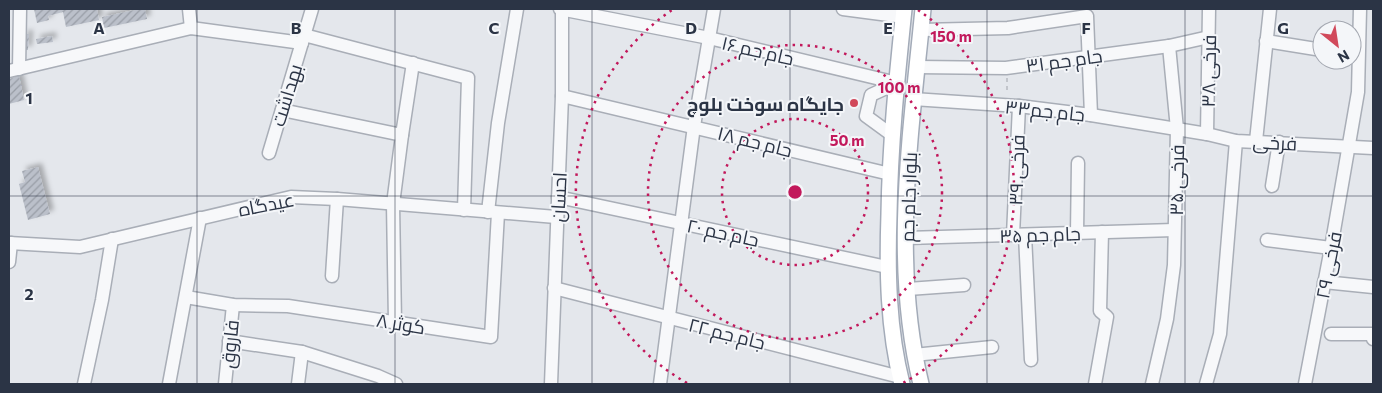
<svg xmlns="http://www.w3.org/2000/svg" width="1382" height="393" font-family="Commissioner,Cairo,sans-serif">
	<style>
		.building { fill: url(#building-hatch); filter: url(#shadow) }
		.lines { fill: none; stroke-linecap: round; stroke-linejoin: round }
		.minor-casing { stroke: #a9aeb7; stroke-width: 15 }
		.major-casing { stroke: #a3abb8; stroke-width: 18 }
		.path { stroke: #c2c5cb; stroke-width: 2; stroke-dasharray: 4 4; stroke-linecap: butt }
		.minor { stroke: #f7f8fa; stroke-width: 12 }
		.major { stroke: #fff; stroke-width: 15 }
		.grid { fill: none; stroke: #2b3445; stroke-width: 1; stroke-opacity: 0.55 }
		.ring { fill: none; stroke: #c2185b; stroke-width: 2.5; stroke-dasharray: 2.5 5 }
		.poi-dot { fill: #d1495b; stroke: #f4f6f9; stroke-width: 2 }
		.labels { text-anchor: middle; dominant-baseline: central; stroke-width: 4; stroke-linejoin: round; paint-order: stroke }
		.street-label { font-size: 19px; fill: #2b3445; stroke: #f4f6f9 }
		.poi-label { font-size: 19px; font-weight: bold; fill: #2b3445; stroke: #f4f6f9; text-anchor: end }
		.grid-label { font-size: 16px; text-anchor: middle; font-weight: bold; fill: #2b3445; stroke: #f4f6f9; stroke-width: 4; stroke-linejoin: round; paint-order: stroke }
		.centre { fill: #c2185b; stroke: #f4f6f9; stroke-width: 2.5 }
		.ring-label { font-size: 15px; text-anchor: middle; font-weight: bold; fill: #c2185b; stroke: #f4f6f9; stroke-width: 4; stroke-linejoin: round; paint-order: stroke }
	</style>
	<defs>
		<pattern id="building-hatch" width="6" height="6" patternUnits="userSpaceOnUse" patternTransform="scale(1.25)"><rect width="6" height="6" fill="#bbc0ca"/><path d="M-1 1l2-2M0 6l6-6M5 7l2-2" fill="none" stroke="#989da6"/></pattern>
		<filter id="shadow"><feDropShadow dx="4" dy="-4" stdDeviation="2.5" flood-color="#0004"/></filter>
	</defs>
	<rect width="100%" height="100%" fill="#e4e7ec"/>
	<!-- building -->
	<g class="building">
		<polygon points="34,9 97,9 99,20 66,27 63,12 48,16 49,20 37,23"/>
		<polygon points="139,9 145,9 147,19 104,28 102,17"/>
		<polygon points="24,34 29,34 28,50 23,50"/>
		<polygon points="52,36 53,42 37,44 36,39"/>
		<polygon points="19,76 24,100 9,104 9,79"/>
		<polygon points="38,167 50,214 28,220 19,184 25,182 22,171"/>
	</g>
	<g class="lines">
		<defs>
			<g id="minor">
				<polyline points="189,9 191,28"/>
				<polyline points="560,9 709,38 897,83"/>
				<polyline points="843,9 904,17"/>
				<polyline points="921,30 1008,28 1087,16 1091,115"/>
				<polyline points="304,35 468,78 464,210"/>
				<polyline points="1266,41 1322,50"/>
				<polyline points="917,67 1006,68 1169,46 1209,37"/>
				<polyline points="19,69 20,9"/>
				<polyline points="9,71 191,28 302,43"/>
				<polyline points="562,96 890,174"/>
				<polyline points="913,99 1019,106 1091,115 1207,134 1236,141 1373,148"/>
				<polyline points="282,110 402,135 413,63"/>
				<polyline points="1207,134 1209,9"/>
				<polyline points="892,135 866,116 871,95 897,83"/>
				<polyline points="1256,141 1270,9"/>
				<polyline points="269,153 312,9"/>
				<polyline points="1272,186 1279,142"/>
				<polyline points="558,197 887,267"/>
				<polyline points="488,212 498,123 517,9"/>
				<polyline points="1077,233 1078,163"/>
				<polyline points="1013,235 1019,106"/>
				<polyline points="1025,235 1031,360"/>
				<polyline points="906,238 1174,230"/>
				<polyline points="1267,240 1331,248"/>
				<polyline points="9,243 80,247 291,197 337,199 556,217"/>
				<polyline points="9,262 11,243"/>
				<polyline points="332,276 337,199"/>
				<polyline points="1324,282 1373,287"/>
				<polyline points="554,288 900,377"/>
				<polyline points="908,289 964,285"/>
				<polyline points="186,297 233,305 288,306 491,337 498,213"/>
				<polyline points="395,322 393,204 402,135"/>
				<polyline points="1331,334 1372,334 1373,339"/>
				<polyline points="229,341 302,352 378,376 396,384"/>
				<polyline points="914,355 992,347"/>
				<polyline points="84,384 102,300 112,239"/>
				<polyline points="169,384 200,218"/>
				<polyline points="225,384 233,305"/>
				<polyline points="298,384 302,352"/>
				<polyline points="551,384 562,96 562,9"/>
				<polyline points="660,384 694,126 714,9"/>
				<polyline points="1095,384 1107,317 1100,311 1102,232"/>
				<polyline points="1152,384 1167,319 1174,265 1177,129 1169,46"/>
				<polyline points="1206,384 1220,334 1236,141"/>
				<polyline points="1305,384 1331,248 1358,92 1360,9"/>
			</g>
			<g id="major">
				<path d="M902,384C888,329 887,271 889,214C890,145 897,77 904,9"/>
				<path d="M921,384C891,262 911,132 923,9"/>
			</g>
		</defs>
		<!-- minor casing -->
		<use href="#minor" class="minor-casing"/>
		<!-- major casing -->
		<use href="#major" class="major-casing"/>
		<!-- path -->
		<polyline class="path" points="1007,78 1007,93"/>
		<!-- minor -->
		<use href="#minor" class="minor"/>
		<!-- major -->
		<use href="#major" class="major"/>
	</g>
	<!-- grid -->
	<path class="grid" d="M197,9V384M395,9V384M592,9V384M790,9V384M987,9V384M1185,9V384M9,196H1373"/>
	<!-- distance rings -->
	<g class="ring">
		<circle cx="795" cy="192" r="73"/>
		<circle cx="795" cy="192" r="147"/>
		<path d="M687 383A220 220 0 0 1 672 10M918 10A220 220 0 0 1 903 383"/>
	</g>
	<!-- markers -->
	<circle class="poi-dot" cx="854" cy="103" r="5"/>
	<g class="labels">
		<!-- street labels -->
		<g class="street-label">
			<text transform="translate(758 50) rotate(13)">جام جم ۱۶</text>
			<text transform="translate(1064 60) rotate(-8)">جام جم ۳۱</text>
			<text transform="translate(1208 71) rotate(-89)">فرخی ۳۸</text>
			<text transform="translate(286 95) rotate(-73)">بهداشت</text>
			<text transform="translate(1045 110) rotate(6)">جام جم۳۳</text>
			<text transform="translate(755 141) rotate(14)">جام جم ۱۸</text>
			<text transform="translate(1275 142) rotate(3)">فرخی</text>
			<text transform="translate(1016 170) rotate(-88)">فرخی ۳۹</text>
			<text transform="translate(1176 180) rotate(-89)">فرخی ۳۵</text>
			<text transform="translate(558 197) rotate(-87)">احسان</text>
			<text transform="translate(908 197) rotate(-88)">بلوار جام جم</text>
			<text transform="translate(266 204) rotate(-11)">عیدگاه</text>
			<text transform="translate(723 232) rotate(12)">جام جم ۲۰</text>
			<text transform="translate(1040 234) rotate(-2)">جام جم ۳۵</text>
			<text transform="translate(1328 265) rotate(-79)">فرخی ۲۹</text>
			<text transform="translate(401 323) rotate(9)">کوثر ۸</text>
			<text transform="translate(727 333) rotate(14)">جام جم ۲۲</text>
			<text transform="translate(229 344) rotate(-84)">فاروق</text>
		</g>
		<!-- poi labels -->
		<g class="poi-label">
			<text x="844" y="103">جایگاه سوخت بلوچ</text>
		</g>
	</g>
	<g class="grid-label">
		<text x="99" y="34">A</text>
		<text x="296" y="34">B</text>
		<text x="494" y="34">C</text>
		<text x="691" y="34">D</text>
		<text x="888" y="34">E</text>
		<text x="1086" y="34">F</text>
		<text x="1283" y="34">G</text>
		<text x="29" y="104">1</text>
		<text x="29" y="300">2</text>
	</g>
	<circle cx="795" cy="192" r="8" class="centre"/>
	<g class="ring-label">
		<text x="951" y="42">150 m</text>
		<text x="899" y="93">100 m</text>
		<text x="847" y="146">50 m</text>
	</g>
	<!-- border -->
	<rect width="1382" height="393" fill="none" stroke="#2b3445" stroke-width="20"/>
	<!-- north arrow -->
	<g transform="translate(1337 45) rotate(150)"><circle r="24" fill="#f4f6f9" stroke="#a4a8b1"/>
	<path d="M0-4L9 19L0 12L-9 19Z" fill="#d1495b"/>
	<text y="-8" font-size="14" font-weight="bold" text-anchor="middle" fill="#2b3445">N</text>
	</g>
</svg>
